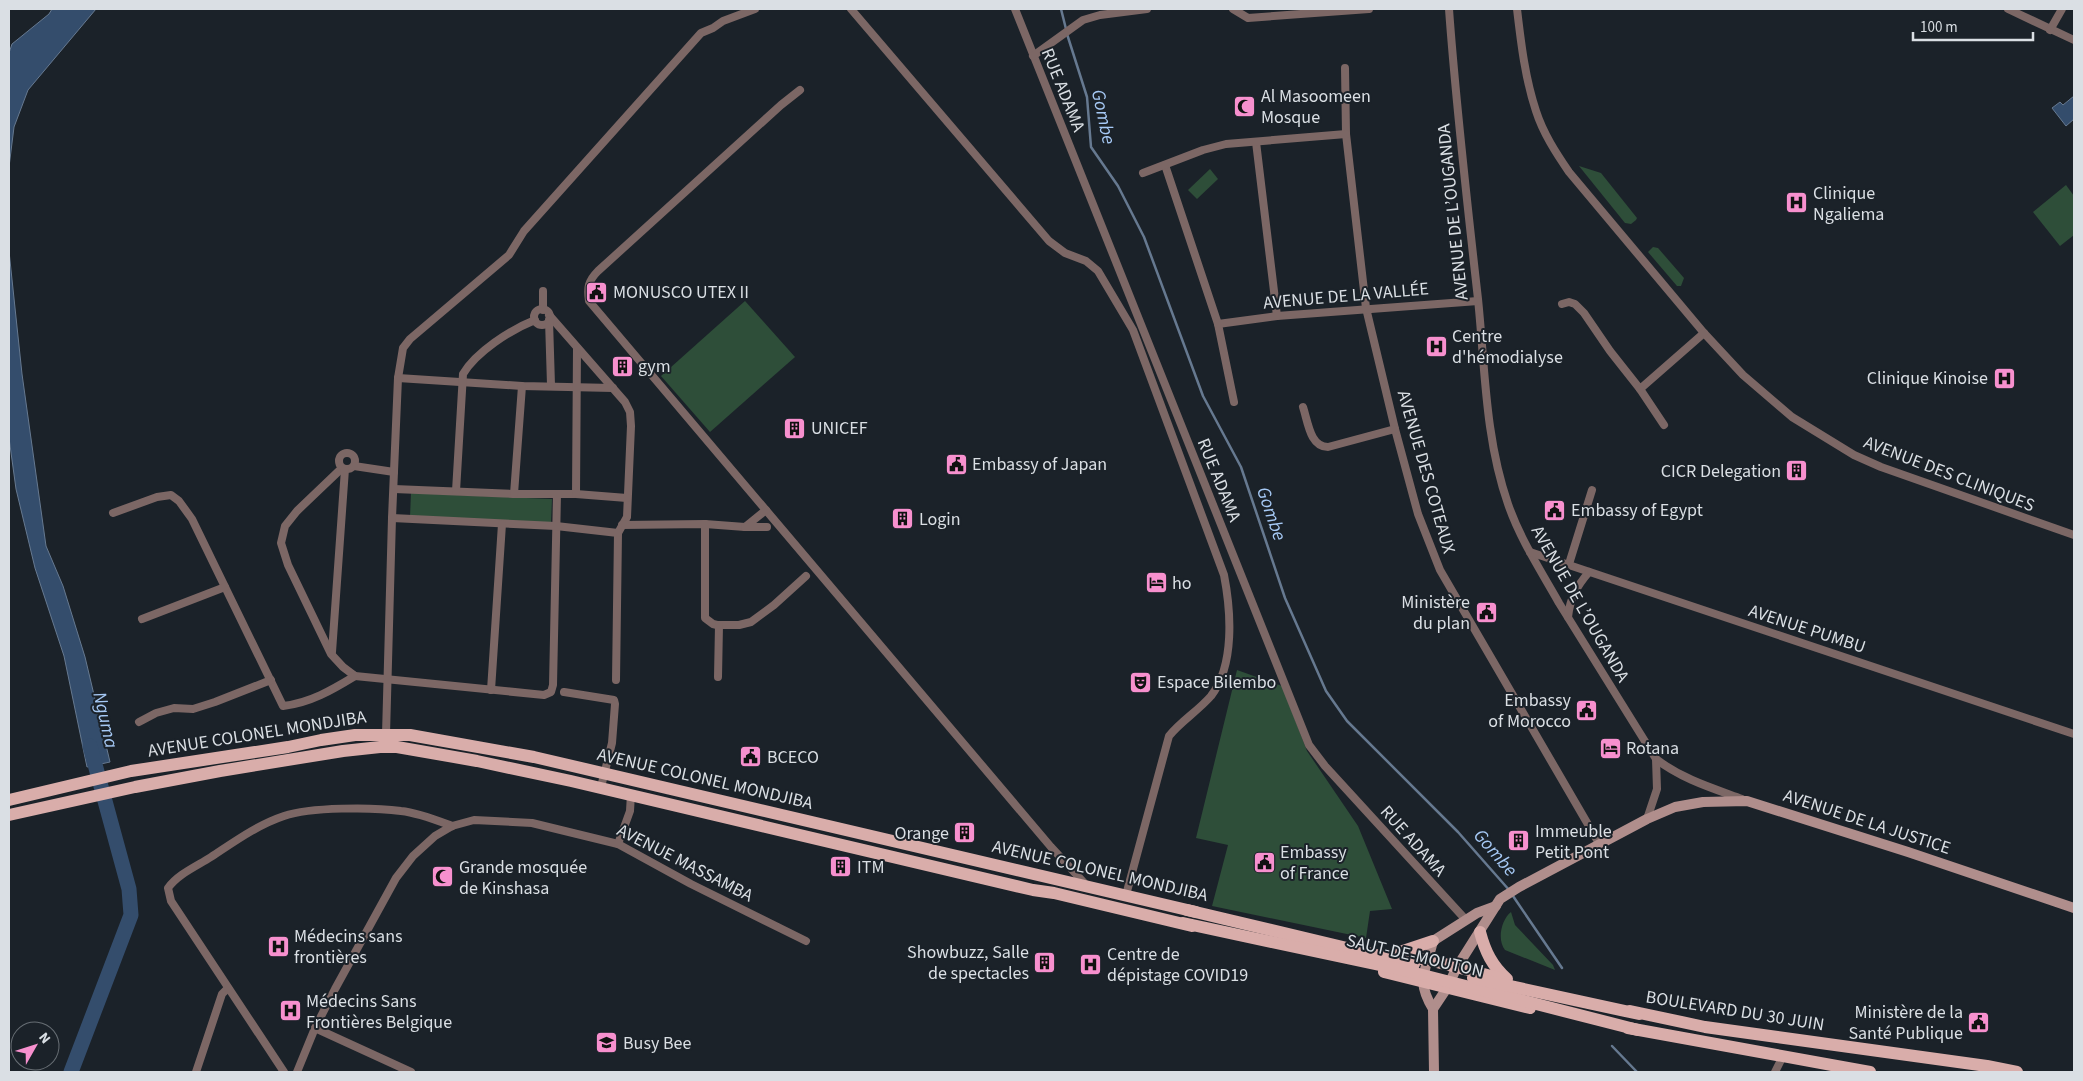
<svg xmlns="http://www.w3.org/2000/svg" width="2083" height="1081" font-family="'Source Sans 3',sans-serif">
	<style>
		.green { fill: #2e4e39 }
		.water { fill: #344d6c; stroke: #667990 }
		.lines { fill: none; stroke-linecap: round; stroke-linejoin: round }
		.stream { stroke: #667990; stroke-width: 2.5 }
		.river { stroke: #344d6c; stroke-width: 15 }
		.minor { stroke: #7c6765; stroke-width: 8 }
		.secondary { stroke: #b08e8c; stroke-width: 10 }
		.primary { stroke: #d9adaa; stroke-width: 12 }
		.primary-bridge { stroke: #d9adaa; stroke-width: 12 }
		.labels { text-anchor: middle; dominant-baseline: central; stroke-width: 4; stroke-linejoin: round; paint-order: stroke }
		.street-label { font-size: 18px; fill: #dadfe4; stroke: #1b2229 }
		.poi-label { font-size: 18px; fill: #dadfe4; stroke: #1b2229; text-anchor: start }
		.water-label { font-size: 19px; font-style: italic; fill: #a6c9f5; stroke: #1b2229 }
	</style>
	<rect width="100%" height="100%" fill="#1b2229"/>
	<!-- green -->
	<g class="green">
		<polygon points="1579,166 1601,173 1637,218 1636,220 1631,224 1625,223"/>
		<polygon points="1210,169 1218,179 1197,199 1188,190"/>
		<polygon points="2066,185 2074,196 2074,235 2060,246 2033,212"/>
		<polygon points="1653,247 1658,248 1684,278 1681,286 1677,286 1648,252"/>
		<polygon points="745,301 795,357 710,432 661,376"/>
		<polygon points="411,493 552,499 551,523 410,517"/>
		<polygon points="1237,670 1282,686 1307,751 1358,826 1392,909 1370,911 1366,938 1212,906 1228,845 1196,838"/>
		<path d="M1511,912L1515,925L1553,965L1555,970L1505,950C1497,940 1501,920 1511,912Z"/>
	</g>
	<!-- water -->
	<g class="water">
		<polygon points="52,9 96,9 28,90 14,127 9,167 9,53 12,44 49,14"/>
		<polygon points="2074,96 2074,119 2066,126 2052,108 2060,102 2063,105"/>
		<polygon points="9,251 22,374 46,546 63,586 85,657 110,762 87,767 64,656 35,568 16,489 9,438"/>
	</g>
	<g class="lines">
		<!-- stream -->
		<g class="stream">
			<polyline points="1061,9 1066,29"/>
			<polyline points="1067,34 1087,97 1091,147 1118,186 1144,237 1203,396 1241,467 1285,598 1326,691 1347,721 1458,832 1510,891"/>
			<polyline points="1513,896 1562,968"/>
			<polyline points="1612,1046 1637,1072"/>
		</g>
		<!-- river -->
		<polyline class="river" points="71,1072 131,915 129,889 90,746"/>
		<!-- minor -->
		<g class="minor">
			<path d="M851,9L1049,241L1065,253L1086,261L1098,271L1133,330L1224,575C1231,611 1235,665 1211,696C1198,711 1181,721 1169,736L1126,895"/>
			<polyline points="1015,9 1309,745 1325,766 1466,920"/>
			<polyline points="1233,9 1248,18 1369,9"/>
			<path d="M1449,9C1456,106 1467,202 1478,299C1485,367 1485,438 1508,504C1520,539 1541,571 1559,603C1591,655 1624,707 1656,759C1682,779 1712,788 1742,799"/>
			<path d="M1517,9C1521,43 1525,78 1536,111C1543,133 1556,153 1569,172L1704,333L1743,375L1792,417L1854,455L1881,467L2074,535"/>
			<polyline points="2008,9 2074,40"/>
			<polyline points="2050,30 2062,9"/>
			<polyline points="1033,56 1083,20 1100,15 1147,9"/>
			<polyline points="1345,68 1346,134 1366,308 1395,429 1418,514 1440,570 1600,845"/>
			<path d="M800,90L781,105L598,271C588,281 587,288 589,301L1051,847L1087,886"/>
			<polyline points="1256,142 1277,316"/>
			<polyline points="1165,165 1218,324 1234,402"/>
			<polyline points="1143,173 1203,150 1226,144 1346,134"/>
			<polyline points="543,291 543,310"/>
			<polyline points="1562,304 1569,302 1575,304 1584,313 1610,351 1640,389 1704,333"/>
			<circle cx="542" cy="317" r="8"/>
			<polyline points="549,315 625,402 630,412 631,426 627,517 618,533 616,680"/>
			<polyline points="549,320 551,385"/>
			<polyline points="1218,324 1277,316 1478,301"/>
			<polyline points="398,378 522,386 613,388"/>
			<polyline points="1640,389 1664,425"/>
			<path d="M1303,407C1308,422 1310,447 1328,447L1395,429"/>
			<circle cx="347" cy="461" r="8"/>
			<polyline points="354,466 394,472"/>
			<polyline points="342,468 297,511 285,526 281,543 288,565 331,654 343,667 355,676 544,695 551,692 553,685 557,494"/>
			<polyline points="394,489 514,494 576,494 627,498"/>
			<path d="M456,491L463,374C476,352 510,330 535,320"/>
			<polyline points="514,494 522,386"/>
			<polyline points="576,494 577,348"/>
			<path d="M113,513L157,497L171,495L179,501L192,519L283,706C310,703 332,690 355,676"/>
			<polyline points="392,518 556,526 618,533"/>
			<polyline points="705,524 705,618 713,624 717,625 739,625 751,622 774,605 806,576"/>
			<polyline points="622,525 705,524 745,527 766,510"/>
			<polyline points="745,527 767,527"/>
			<polyline points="1530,552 2074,734"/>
			<polyline points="1569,564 1592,490"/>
			<path d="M1568,617C1570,598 1577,586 1589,572"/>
			<polyline points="142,619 225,587"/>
			<polyline points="332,652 345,469"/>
			<polyline points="718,677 719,625"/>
			<polyline points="491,690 502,524"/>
			<polyline points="564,692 614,700 615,704 612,743 601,787"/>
			<polyline points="139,722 156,713 174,708 193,709 215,702 271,680"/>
			<polyline points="386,734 392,518 398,378 403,348 410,339 509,255 524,231 701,33 713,28 723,21 755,9"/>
			<polyline points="1647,819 1657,789 1656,759"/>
			<polyline points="618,844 630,811 631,794"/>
			<polyline points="315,1028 411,1072"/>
			<polyline points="196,1072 222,994 228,988"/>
			<path d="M284,1072L171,901L168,888C178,874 197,866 211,857C234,842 257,825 284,816C310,807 373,807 401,811C419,813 436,820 452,826"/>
			<polyline points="297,1072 315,1028 335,989 396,878 413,856 435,836 452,826 474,820 532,823 618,844 691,884 806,941"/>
			<polyline points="1775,1072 1782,1058"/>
		</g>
		<!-- secondary -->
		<g class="secondary">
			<polyline points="1433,1009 1447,988 1457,967 1500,899 1519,887 1647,819 1675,807 1703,802 1747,801 1908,852 2074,908"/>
			<path d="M1433,1009C1415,979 1426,972 1433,941L1477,913L1496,906"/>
			<polyline points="1433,1009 1434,1072"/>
		</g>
		<!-- primary -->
		<g class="primary">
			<polyline points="9,800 131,771 288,747 321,740 355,735 410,735 534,757 1196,912"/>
			<polyline points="9,815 135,787 220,771 343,751 380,747 397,747 477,761 571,781 1033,890 1054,893 1192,926"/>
			<path d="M1480,932C1485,951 1492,966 1507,979"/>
			<polyline points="1397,953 1433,941"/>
			<polyline points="1399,956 1429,960 1499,978"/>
			<polyline points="1384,972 1530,1008"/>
			<polyline points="1630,1011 1705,1027 1987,1066 2017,1072"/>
			<polyline points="1628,1028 1870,1072"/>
		</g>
		<!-- primary-bridge -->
		<g class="primary-bridge">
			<polyline points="1187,910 1414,964"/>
			<polyline points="1183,923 1403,970 1638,1030"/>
			<polyline points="1473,978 1639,1014"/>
		</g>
	</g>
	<!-- icons -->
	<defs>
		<symbol id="mosque-square" viewBox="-11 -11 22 22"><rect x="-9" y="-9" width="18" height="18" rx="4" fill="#f790ce" stroke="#1b2229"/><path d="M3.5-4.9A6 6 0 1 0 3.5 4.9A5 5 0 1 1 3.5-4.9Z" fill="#111"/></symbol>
		<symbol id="hospital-square" viewBox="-11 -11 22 22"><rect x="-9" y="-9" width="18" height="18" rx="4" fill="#f790ce" stroke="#1b2229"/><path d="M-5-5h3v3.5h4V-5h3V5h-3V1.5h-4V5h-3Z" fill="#111"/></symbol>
		<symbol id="civic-square" viewBox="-11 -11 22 22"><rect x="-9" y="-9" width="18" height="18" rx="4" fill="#f790ce" stroke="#1b2229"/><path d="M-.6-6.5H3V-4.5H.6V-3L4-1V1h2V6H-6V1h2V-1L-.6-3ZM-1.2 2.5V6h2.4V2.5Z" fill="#111"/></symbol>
		<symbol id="building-square" viewBox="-11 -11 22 22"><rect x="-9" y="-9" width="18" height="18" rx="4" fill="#f790ce" stroke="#1b2229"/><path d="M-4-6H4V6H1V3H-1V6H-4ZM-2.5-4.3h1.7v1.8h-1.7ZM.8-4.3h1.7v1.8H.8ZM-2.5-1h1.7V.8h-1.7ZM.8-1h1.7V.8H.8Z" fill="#111"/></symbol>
		<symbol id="hotel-square" viewBox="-11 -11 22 22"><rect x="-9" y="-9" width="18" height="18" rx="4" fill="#f790ce" stroke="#1b2229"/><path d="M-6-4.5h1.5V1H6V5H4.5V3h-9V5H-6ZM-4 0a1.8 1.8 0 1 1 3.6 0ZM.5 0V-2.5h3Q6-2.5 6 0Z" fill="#111"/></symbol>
		<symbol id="theatre-square" viewBox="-11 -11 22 22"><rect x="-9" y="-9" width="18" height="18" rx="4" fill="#f790ce" stroke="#1b2229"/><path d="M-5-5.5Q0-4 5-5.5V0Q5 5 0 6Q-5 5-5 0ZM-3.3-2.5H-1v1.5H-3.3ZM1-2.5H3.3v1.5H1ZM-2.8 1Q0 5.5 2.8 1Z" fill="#111"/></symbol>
		<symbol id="school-square" viewBox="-11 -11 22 22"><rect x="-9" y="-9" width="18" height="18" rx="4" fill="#f790ce" stroke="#1b2229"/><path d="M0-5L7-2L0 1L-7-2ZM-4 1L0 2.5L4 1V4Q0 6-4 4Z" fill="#111"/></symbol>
	</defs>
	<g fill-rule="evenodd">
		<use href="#mosque-square" x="1232" y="94" width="25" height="25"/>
		<use href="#hospital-square" x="1784" y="190" width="25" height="25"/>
		<use href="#civic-square" x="584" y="280" width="25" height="25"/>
		<use href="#hospital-square" x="1424" y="334" width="25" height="25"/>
		<use href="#building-square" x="610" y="354" width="25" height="25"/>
		<use href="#hospital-square" x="1992" y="366" width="25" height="25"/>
		<use href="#building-square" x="782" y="416" width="25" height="25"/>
		<use href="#civic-square" x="944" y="452" width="25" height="25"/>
		<use href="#building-square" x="1784" y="458" width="25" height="25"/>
		<use href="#civic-square" x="1542" y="498" width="25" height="25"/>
		<use href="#building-square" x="890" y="506" width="25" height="25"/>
		<use href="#hotel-square" x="1144" y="570" width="25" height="25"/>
		<use href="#civic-square" x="1474" y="600" width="25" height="25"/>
		<use href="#theatre-square" x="1128" y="670" width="25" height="25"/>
		<use href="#civic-square" x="1574" y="698" width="25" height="25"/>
		<use href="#hotel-square" x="1598" y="736" width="25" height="25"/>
		<use href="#civic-square" x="738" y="744" width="25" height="25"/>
		<use href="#building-square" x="952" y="820" width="25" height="25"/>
		<use href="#building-square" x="1506" y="828" width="25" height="25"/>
		<use href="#civic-square" x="1252" y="850" width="25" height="25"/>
		<use href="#building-square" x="828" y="854" width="25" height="25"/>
		<use href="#mosque-square" x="430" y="864" width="25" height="25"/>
		<use href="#hospital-square" x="266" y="934" width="25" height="25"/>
		<use href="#building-square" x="1032" y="950" width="25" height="25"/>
		<use href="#hospital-square" x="1078" y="952" width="25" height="25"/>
		<use href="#hospital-square" x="278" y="998" width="25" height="25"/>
		<use href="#civic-square" x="1966" y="1010" width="25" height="25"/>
		<use href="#school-square" x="594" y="1030" width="25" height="25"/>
	</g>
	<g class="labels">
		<!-- street labels -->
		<g class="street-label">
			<text transform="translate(1063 90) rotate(68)">RUE ADAMA</text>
			<text transform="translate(1453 212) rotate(-96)">AVENUE DE L’OUGANDA</text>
			<text transform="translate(1346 296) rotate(-5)">AVENUE DE LA VALLÉE</text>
			<text transform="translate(1426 472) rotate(74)">AVENUE DES COTEAUX</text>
			<text transform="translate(1949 474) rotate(21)">AVENUE DES CLINIQUES</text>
			<text transform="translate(1219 480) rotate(68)">RUE ADAMA</text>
			<text transform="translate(1580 604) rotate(60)">AVENUE DE L’OUGANDA</text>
			<text transform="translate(1807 629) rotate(18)">AVENUE PUMBU</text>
			<text transform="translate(257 734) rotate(-9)">AVENUE COLONEL MONDJIBA</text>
			<text transform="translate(705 779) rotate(13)">AVENUE COLONEL MONDJIBA</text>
			<text transform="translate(1867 822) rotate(18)">AVENUE DE LA JUSTICE</text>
			<text transform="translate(1413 841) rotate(48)">RUE ADAMA</text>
			<text transform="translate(685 863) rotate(27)">AVENUE MASSAMBA</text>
			<text transform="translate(1100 871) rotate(13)">AVENUE COLONEL MONDJIBA</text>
			<text transform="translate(1415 956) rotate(13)">SAUT-DE-MOUTON</text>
			<text transform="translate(1735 1011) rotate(9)">BOULEVARD DU 30 JUIN</text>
		</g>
		<!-- poi labels -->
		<g class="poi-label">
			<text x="1261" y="96">Al Masoomeen<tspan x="1261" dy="21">Mosque</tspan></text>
			<text x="1813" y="193">Clinique<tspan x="1813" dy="21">Ngaliema</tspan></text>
			<text x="613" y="292">MONUSCO UTEX II</text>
			<text x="1452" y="336">Centre<tspan x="1452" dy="21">d'hémodialyse</tspan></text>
			<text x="638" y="366">gym</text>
			<text x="1988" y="378" text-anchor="end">Clinique Kinoise</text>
			<text x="811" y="428">UNICEF</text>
			<text x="972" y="464">Embassy of Japan</text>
			<text x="1781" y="471" text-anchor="end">CICR Delegation</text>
			<text x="1571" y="510">Embassy of Egypt</text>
			<text x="919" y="519">Login</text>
			<text x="1172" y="583">ho</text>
			<text x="1470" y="602" text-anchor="end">Ministère<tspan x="1470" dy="21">du plan</tspan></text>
			<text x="1157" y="682">Espace Bilembo</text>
			<text x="1571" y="700" text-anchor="end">Embassy<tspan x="1571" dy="21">of Morocco</tspan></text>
			<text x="1626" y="748">Rotana</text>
			<text x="767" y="757">BCECO</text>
			<text x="1535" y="831">Immeuble<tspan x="1535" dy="21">Petit Pont</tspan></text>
			<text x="949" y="833" text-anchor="end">Orange</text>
			<text x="1280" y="852">Embassy<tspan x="1280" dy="21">of France</tspan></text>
			<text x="459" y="867">Grande mosquée<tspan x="459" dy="21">de Kinshasa</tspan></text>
			<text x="857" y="867">ITM</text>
			<text x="294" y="936">Médecins sans<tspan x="294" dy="21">frontières</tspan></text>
			<text x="1029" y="952" text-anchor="end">Showbuzz, Salle<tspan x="1029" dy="21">de spectacles</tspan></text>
			<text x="1107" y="954">Centre de<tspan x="1107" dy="21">dépistage COVID19</tspan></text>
			<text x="306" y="1001">Médecins Sans<tspan x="306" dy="21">Frontières Belgique</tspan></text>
			<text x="1963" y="1012" text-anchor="end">Ministère de la<tspan x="1963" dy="21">Santé Publique</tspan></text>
			<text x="623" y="1043">Busy Bee</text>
		</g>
		<!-- water labels -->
		<g class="water-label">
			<text transform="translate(1103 117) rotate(78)">Gombe</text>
			<text transform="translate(1271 514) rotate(71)">Gombe</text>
			<text transform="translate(105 720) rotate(77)">Nguma</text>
			<text transform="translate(1495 853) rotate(49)">Gombe</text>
		</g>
	</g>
	<!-- border -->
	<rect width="2083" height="1081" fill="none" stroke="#dadfe4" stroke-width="20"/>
	<!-- north arrow -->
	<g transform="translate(35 1046) rotate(51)"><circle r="24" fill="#1b2229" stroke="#676e74"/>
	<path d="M0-4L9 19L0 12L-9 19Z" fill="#f790ce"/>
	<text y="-8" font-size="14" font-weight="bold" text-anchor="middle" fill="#dadfe4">N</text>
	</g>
	<!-- scale -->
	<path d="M1913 32v8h120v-8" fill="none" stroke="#dadfe4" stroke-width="2.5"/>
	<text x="1920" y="32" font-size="15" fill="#dadfe4" stroke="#1b2229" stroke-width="4" paint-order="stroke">100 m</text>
</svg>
